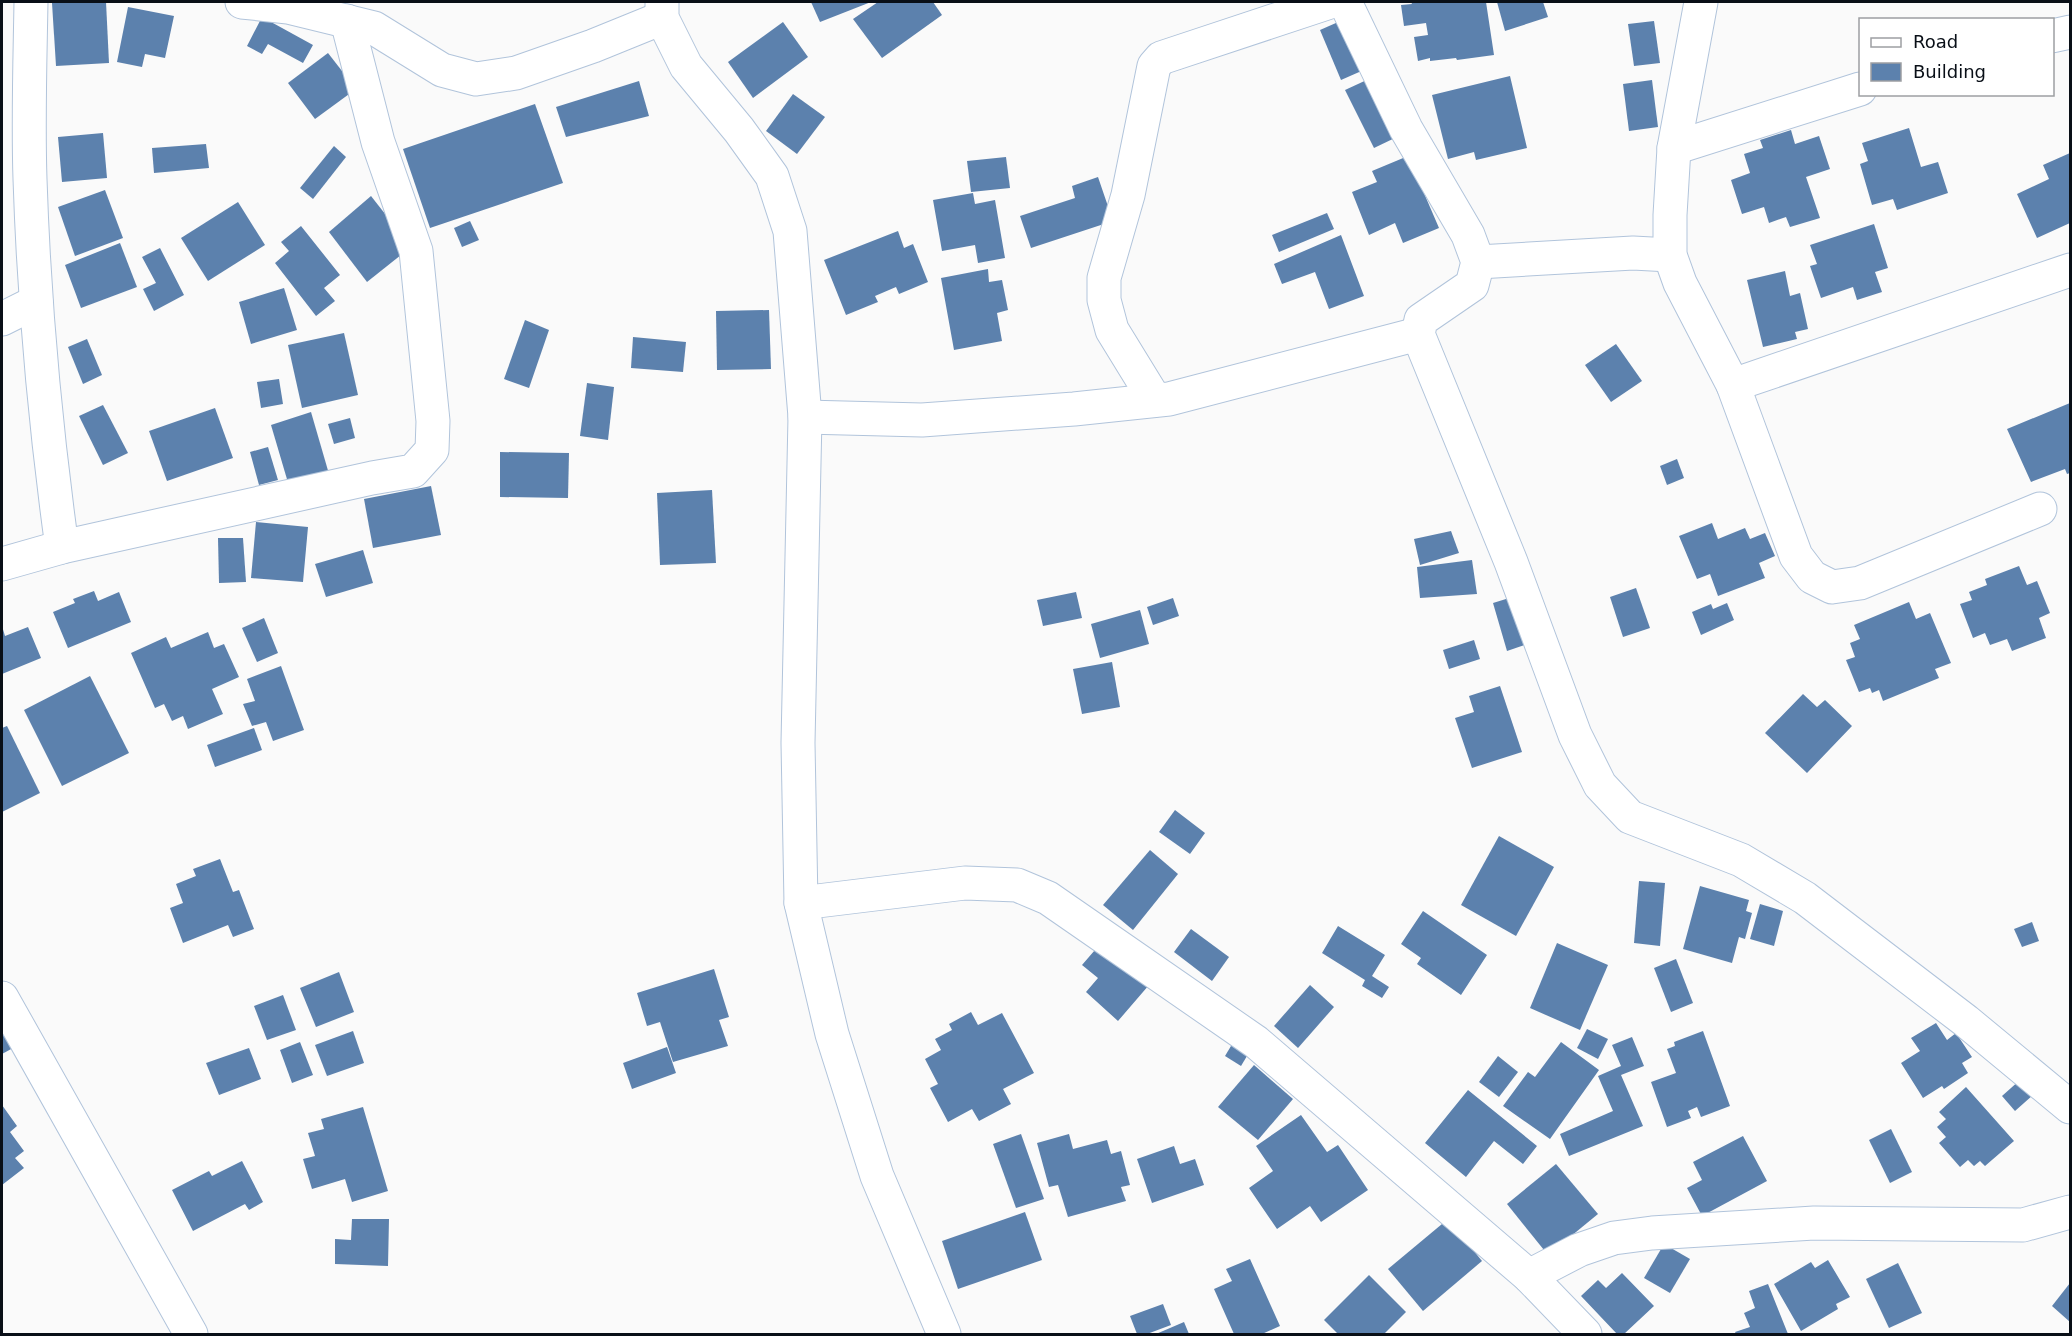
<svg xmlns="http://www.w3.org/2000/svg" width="2072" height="1336" font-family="'DejaVu Sans',sans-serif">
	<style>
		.building { fill: #5c81ad }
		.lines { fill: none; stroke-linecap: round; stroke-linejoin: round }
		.minor-casing { stroke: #b1c4db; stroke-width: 35 }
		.minor { stroke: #fff; stroke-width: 33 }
	</style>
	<rect width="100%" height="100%" fill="#fafafa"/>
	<!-- building -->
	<g class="building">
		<polygon points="74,2 106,2 109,63 56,66 52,3"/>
		<polygon points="811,2 871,2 820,22"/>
		<polygon points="878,2 933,2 942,15 882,58 853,19"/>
		<polygon points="1411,2 1486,2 1494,55 1457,60 1456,58 1430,61 1430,58 1418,61 1414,37 1428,35 1426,23 1404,26 1401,5 1412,4"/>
		<polygon points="1497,2 1543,2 1548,17 1505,31"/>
		<polygon points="128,7 174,16 165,58 145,54 142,67 117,62"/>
		<polygon points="262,17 313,45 303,63 268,44 262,54 247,46"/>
		<polygon points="1345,19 1366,69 1341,80 1320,30"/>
		<polygon points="1654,21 1660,63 1634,66 1628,24"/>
		<polygon points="783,22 808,57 753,98 728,62"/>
		<polygon points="328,53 356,89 315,119 288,83"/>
		<polygon points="1510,76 1527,148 1476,160 1474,152 1448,159 1432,95"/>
		<polygon points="1371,78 1399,136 1374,148 1345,90"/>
		<polygon points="1652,80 1658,127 1629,131 1623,84"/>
		<polygon points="639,81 649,116 566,137 556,107"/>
		<polygon points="793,94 825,117 797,154 766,131"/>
		<polygon points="535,104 563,183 430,228 403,149"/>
		<polygon points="1909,128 1921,167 1938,162 1948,193 1897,210 1893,199 1872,205 1860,164 1868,161 1862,143"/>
		<polygon points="1791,130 1795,144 1819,136 1830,169 1806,177 1820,218 1790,227 1786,217 1769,223 1764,207 1742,214 1731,180 1750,173 1744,154 1763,148 1760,140"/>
		<polygon points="103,133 107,178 62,182 58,137"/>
		<polygon points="206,144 209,168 154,173 152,148"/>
		<polygon points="334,146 346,157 313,199 300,188"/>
		<polygon points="2070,153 2070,223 2037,238 2017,194 2049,179 2043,165"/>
		<polygon points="1408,156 1439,228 1403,243 1395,223 1369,235 1352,192 1377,182 1372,171"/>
		<polygon points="1006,157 1010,188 971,192 967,161"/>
		<polygon points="1098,177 1113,221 1031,248 1020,216 1075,198 1072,186"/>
		<polygon points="105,190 123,238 75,256 58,207"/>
		<polygon points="973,193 975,204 995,200 1005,258 978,263 975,245 942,251 933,200"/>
		<polygon points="371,196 411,247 367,282 329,232"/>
		<polygon points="238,202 265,245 208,281 181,238"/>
		<polygon points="1327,213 1334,229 1279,252 1272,235"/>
		<polygon points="470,221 479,240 462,247 454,228"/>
		<polygon points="1874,224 1888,268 1875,272 1882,292 1857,300 1853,287 1821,298 1810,266 1817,264 1810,245"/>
		<polygon points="301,226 340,275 324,288 335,301 316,316 275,263 289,251 281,242"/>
		<polygon points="898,231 904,248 913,244 928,282 899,294 896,287 875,296 878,302 846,315 824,260"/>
		<polygon points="1341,235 1364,296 1329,309 1315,272 1282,284 1274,264"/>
		<polygon points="120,243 137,287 81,308 65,265"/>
		<polygon points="160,248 184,295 154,311 143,289 156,283 142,257"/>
		<polygon points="988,269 989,282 1002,280 1008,310 997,313 1002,341 954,350 941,278"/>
		<polygon points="1785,271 1790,296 1800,293 1808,329 1795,332 1797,339 1763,347 1747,280"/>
		<polygon points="284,288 297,330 251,344 239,302"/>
		<polygon points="769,310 771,369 717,370 716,311"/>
		<polygon points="525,320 549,330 529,388 504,379"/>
		<polygon points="344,333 358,395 302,408 288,345"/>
		<polygon points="633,337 686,342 683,372 631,368"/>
		<polygon points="87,339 102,375 83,384 68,347"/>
		<polygon points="1616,344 1642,381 1611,402 1585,365"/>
		<polygon points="279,379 283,404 261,408 257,382"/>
		<polygon points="587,383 614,387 608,440 580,436"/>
		<polygon points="2070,403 2070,473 2067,474 2065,469 2031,482 2007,429"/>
		<polygon points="103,405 128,453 103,465 79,416"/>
		<polygon points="215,408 233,458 167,481 149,431"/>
		<polygon points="311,412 329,474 289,486 271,425"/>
		<polygon points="350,418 355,438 334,444 328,424"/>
		<polygon points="268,447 278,480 259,485 250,452"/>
		<polygon points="500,452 569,453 568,498 500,497"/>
		<polygon points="1677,459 1684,478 1667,485 1660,466"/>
		<polygon points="431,486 441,535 373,548 364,499"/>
		<polygon points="712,490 716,563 660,565 657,493"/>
		<polygon points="256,522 308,527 303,582 251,578"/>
		<polygon points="1712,523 1718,539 1745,528 1750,539 1765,533 1775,556 1759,563 1765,578 1718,596 1710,574 1697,579 1679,536"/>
		<polygon points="1451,531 1459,553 1420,565 1414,539"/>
		<polygon points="218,538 243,538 246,582 219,583"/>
		<polygon points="363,550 373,583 326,597 315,564"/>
		<polygon points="1472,560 1477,594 1420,598 1417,567"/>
		<polygon points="2019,566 2027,585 2037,581 2050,613 2039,618 2046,638 2012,651 2007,639 1990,645 1985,633 1973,638 1960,604 1972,600 1969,592 1987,585 1985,579"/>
		<polygon points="1636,588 1650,628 1623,637 1610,597"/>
		<polygon points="94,591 98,601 119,592 131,622 68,648 53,612 75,603 73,599"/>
		<polygon points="1076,592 1082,618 1043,626 1037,600"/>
		<polygon points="1519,595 1533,642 1507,651 1493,603"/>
		<polygon points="1173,598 1179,616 1153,625 1147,607"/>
		<polygon points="1909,602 1916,619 1930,613 1951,663 1935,669 1939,678 1883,701 1879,690 1872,693 1870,688 1859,692 1846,660 1855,657 1850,643 1860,639 1854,625"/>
		<polygon points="1727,603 1734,620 1701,635 1692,612 1711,604 1713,609"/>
		<polygon points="1140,610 1149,644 1100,658 1091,624"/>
		<polygon points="264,618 278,653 257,662 242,628"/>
		<polygon points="2,626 5,636 28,627 41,658 2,674"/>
		<polygon points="208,632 214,648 224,644 239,677 212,689 223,714 188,729 183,716 172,721 164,704 155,708 131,653 166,637 171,648"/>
		<polygon points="1474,640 1480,659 1449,669 1443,650"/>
		<polygon points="1112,662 1120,707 1082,714 1073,669"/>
		<polygon points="281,666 304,730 273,741 266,722 252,726 243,704 255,701 247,679"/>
		<polygon points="90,676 129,753 62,786 24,710"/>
		<polygon points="1500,686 1522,752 1472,768 1455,718 1474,712 1469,696"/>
		<polygon points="1803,694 1817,707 1825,700 1852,726 1807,773 1765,733"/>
		<polygon points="7,726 40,793 2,812 2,728"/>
		<polygon points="254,728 262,750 215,767 207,745"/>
		<polygon points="1175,810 1205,833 1190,854 1159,832"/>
		<polygon points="1499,836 1554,867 1516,936 1461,905"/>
		<polygon points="1150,850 1178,874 1133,930 1103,905"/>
		<polygon points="220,859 233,892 239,890 254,929 233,937 228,925 183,943 170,908 183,903 176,884 196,876 193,869"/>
		<polygon points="1639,881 1665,883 1660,946 1634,943"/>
		<polygon points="1700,886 1749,900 1746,911 1752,913 1745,939 1739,937 1732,963 1683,949"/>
		<polygon points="1760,904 1783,911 1774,946 1750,939"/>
		<polygon points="1423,911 1487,955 1461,995 1417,964 1421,958 1401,944"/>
		<polygon points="2032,922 2039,941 2022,947 2014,929"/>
		<polygon points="1338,926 1385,955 1372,976 1389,987 1382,998 1362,986 1365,980 1322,953"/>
		<polygon points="1191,929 1229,957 1212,981 1174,952"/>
		<polygon points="1101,943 1149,985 1118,1021 1086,992 1098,978 1082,965"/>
		<polygon points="1557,943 1608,965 1580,1030 1530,1008"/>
		<polygon points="1676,959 1693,1003 1671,1012 1654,968"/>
		<polygon points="714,969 729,1017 719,1020 728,1046 673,1062 660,1022 647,1026 637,993"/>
		<polygon points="339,972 354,1012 316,1027 300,988"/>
		<polygon points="1310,985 1334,1007 1298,1048 1274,1026"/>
		<polygon points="283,995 296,1030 267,1040 254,1006"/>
		<polygon points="971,1012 978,1025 1002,1013 1034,1073 1003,1089 1011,1104 979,1121 972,1109 948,1122 930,1088 938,1084 925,1059 941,1050 935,1039 952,1030 949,1024"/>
		<polygon points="1936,1023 1947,1040 1956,1033 1972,1057 1962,1063 1968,1073 1944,1089 1942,1086 1923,1098 1901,1063 1920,1051 1911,1038"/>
		<polygon points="2,1028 13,1048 2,1054"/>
		<polygon points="1587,1029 1608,1039 1598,1059 1577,1048"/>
		<polygon points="353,1031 364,1063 327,1076 315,1045"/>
		<polygon points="1703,1031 1730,1106 1701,1117 1697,1107 1688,1111 1691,1118 1667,1127 1651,1082 1676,1073 1667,1049 1675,1046 1674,1042"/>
		<polygon points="1632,1037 1644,1066 1621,1075 1643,1126 1569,1156 1560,1134 1613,1111 1598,1076 1621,1066 1612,1045"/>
		<polygon points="1234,1041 1250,1051 1241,1066 1225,1056"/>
		<polygon points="300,1042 313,1075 292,1083 280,1050"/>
		<polygon points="1561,1042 1599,1070 1550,1139 1503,1106 1528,1072 1535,1077"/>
		<polygon points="667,1047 676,1073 632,1089 623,1063"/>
		<polygon points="249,1048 261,1079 219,1095 206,1063"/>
		<polygon points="1498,1056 1518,1072 1499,1097 1479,1082"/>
		<polygon points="1254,1065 1293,1099 1258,1140 1218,1107"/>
		<polygon points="2020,1080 2033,1095 2015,1111 2002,1096"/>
		<polygon points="1966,1087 2014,1141 1985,1166 1980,1161 1974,1166 1968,1160 1960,1167 1939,1143 1946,1137 1937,1127 1946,1119 1939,1112"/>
		<polygon points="1468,1090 1537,1146 1523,1164 1494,1141 1466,1177 1425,1143"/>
		<polygon points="2,1105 17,1126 10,1132 24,1151 15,1158 24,1168 2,1185"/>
		<polygon points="363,1107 388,1191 352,1202 345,1179 312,1189 303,1159 315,1156 308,1133 324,1129 321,1119"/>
		<polygon points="1301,1115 1327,1152 1338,1145 1368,1190 1321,1222 1310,1206 1277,1229 1249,1188 1273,1171 1256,1146"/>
		<polygon points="1891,1129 1912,1172 1890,1183 1869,1140"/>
		<polygon points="1021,1134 1044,1199 1016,1208 993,1144"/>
		<polygon points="1069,1134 1073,1149 1107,1140 1111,1154 1121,1151 1130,1185 1121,1187 1126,1201 1068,1217 1058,1185 1049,1187 1037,1143"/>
		<polygon points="1743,1136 1767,1181 1702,1216 1687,1188 1702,1180 1693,1162"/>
		<polygon points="1174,1146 1180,1164 1195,1159 1204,1185 1152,1203 1137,1159"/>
		<polygon points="242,1161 263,1202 249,1210 245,1204 193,1231 172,1190 209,1171 212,1176"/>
		<polygon points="1556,1164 1598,1214 1548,1255 1507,1204"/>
		<polygon points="1025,1212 1042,1260 958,1289 942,1241"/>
		<polygon points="352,1219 389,1219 388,1266 335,1264 335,1239 351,1240"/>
		<polygon points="1448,1219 1482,1261 1423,1311 1388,1269"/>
		<polygon points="1664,1244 1690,1259 1670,1293 1644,1278"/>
		<polygon points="1250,1259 1280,1326 1262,1334 1234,1334 1214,1289 1232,1281 1226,1269"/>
		<polygon points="1828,1260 1850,1297 1836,1304 1838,1309 1801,1331 1774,1284 1811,1262 1815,1268"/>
		<polygon points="1898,1263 1922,1313 1889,1328 1866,1279"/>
		<polygon points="1622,1273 1654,1306 1624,1334 1617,1334 1581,1296 1598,1280 1606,1288"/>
		<polygon points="1369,1275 1406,1312 1384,1334 1338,1334 1324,1320"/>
		<polygon points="2070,1283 2070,1322 2052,1306"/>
		<polygon points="1768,1284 1788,1334 1736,1334 1735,1332 1750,1327 1744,1313 1755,1308 1749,1291"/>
		<polygon points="1163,1304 1171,1325 1147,1334 1137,1334 1130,1316"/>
		<polygon points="1184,1322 1189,1334 1156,1334"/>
	</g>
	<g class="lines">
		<defs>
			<g id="minor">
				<path d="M31,2C30,61 28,120 30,179C34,302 45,424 62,547"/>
				<polyline points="242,2 288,7 374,28 442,70 476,79 516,73 593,46 662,18"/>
				<polyline points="662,2 662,18 686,66 739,130 772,176 790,231 805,417 798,743 801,903 832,1034 877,1176 944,1334"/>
				<polyline points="1345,2 1406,129 1468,235 1478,262 1472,285 1421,320 1418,334 1511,562 1575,735 1600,785 1630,817 1741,860 1805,898 1966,1021 2070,1107"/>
				<polyline points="1701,2 1674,148 1670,215 1670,255 1680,283 1733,385 1796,556 1812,577 1832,587 1860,583 2040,509"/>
				<polyline points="2052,36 2070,32"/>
				<polyline points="1674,148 1860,89"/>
				<polyline points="1478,262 1633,253 1670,255"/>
				<polyline points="2,319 36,302"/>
				<polyline points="1733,385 2070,270"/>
				<polyline points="1155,400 1112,330 1104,300 1104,278 1128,195 1154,66 1161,58 1330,2"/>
				<polyline points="805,417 922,420 1074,409 1169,399 1418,334"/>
				<polyline points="2,564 62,547 372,478 413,471 432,450 433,421 416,251 378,142 347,21"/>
				<polyline points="801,903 965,883 1017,885 1048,898 1256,1042 1529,1276 1585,1334"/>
				<polyline points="2,998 191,1334"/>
				<polyline points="1529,1276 1579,1250 1614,1238 1652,1233 1814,1223 2023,1225 2070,1212"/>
			</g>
		</defs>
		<!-- minor casing -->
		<use href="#minor" class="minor-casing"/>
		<!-- minor -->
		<use href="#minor" class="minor"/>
	</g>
	<!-- border -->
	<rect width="2072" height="1336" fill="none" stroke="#090f17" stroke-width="6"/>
	<!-- legend -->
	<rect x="1859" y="18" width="195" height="78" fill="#ffffff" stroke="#9d9fa2" stroke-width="1.5"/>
	<rect x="1871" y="38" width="30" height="9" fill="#ffffff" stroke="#9d9fa2" stroke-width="1.5"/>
	<text x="1913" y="48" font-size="18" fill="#090f17">Road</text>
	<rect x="1871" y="63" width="30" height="18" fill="#5c81ad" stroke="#9d9fa2" stroke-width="1.5"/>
	<text x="1913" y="78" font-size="18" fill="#090f17">Building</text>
</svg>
